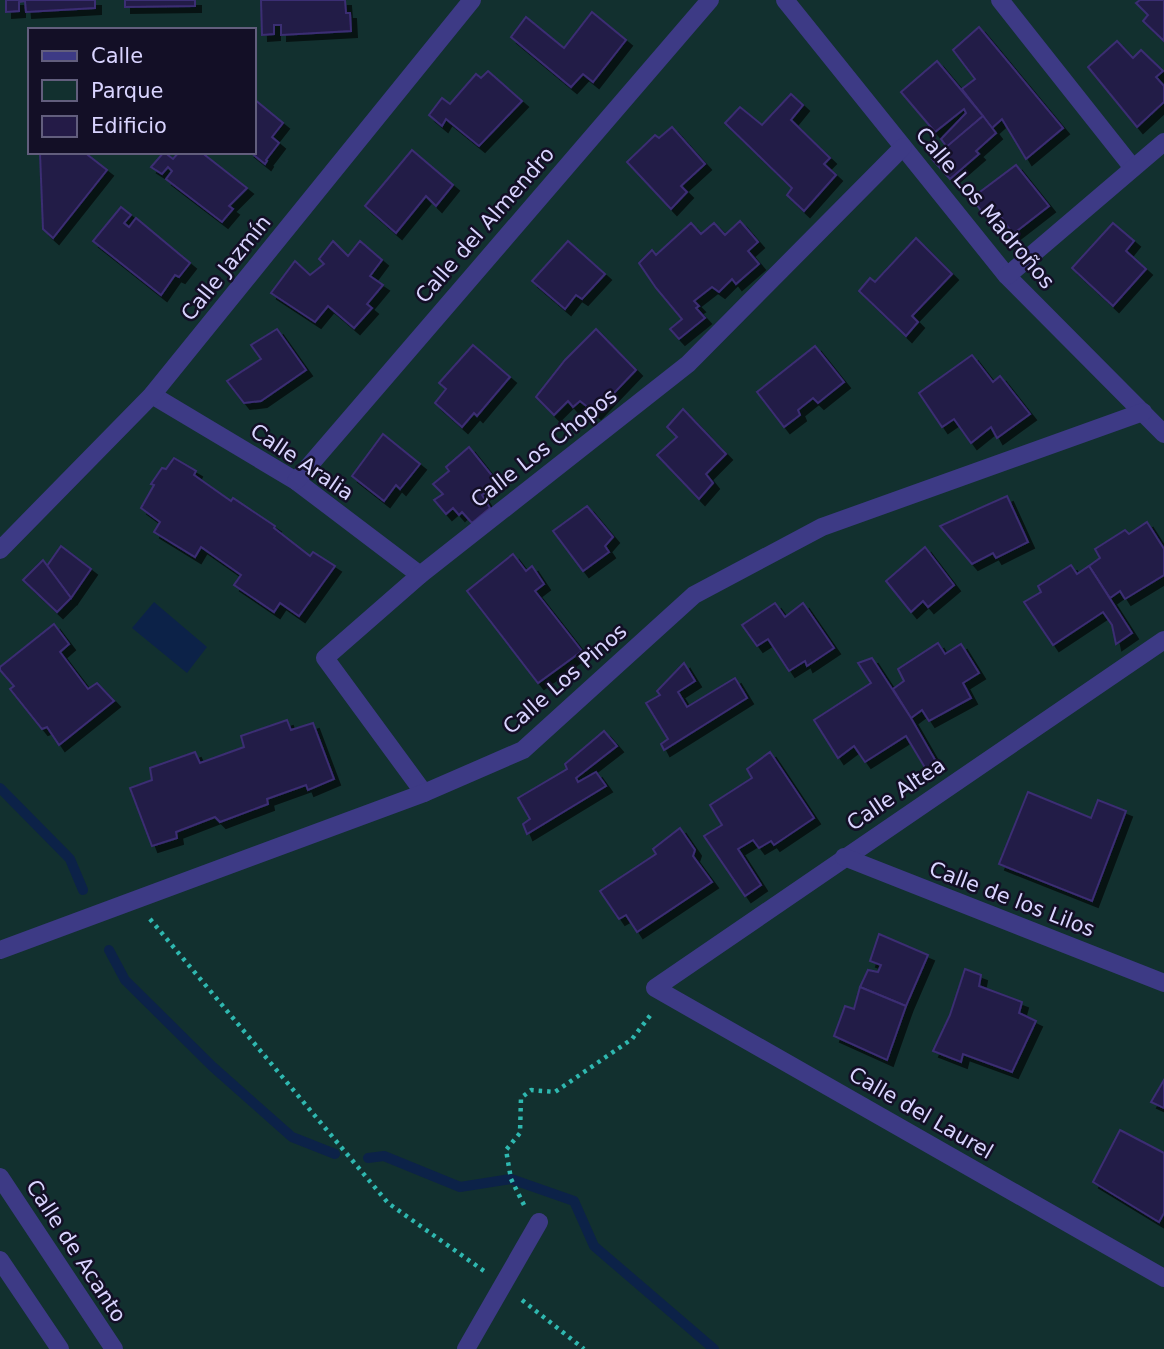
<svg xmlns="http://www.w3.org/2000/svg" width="1164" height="1349" font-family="'DejaVu Sans',sans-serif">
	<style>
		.green { fill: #12302f; fill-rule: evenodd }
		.water { fill: #0c2248 }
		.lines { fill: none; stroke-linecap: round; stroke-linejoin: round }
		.stream { stroke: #0c2248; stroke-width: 10 }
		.building { fill: #241b47; stroke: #3b2d73; stroke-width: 2; filter: url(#shadow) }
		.path { stroke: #2fb8b0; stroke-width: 4.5; stroke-dasharray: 3.5 5; stroke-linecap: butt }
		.street { stroke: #3d3a85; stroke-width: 18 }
		.labels { text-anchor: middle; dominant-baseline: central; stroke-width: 5; stroke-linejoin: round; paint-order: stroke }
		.street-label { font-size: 21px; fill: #d9d4ff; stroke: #130f26 }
	</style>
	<defs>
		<filter id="shadow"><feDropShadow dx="6" dy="6" stdDeviation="0" flood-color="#0009"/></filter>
	</defs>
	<rect width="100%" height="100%" fill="#130f26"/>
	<!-- green -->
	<path class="green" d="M0,0H1164V1349H0ZM30,30H254V152H30Z"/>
	<!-- water -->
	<polygon class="water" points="154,602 207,647 187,673 132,628"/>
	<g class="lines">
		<!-- stream -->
		<g class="stream">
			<polyline points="0,788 70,859 83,890"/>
			<polyline points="109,950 125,980 213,1067 292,1137 335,1154"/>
			<polyline points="368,1158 384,1156 460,1187 511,1179 574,1201 594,1246 714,1349"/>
		</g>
	</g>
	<!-- building -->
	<g class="building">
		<polygon points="6,0 95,0 95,8 26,12 25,1 19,2 19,11 6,12"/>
		<polygon points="125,0 195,0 195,6 125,7"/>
		<polygon points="261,0 345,0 346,13 350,13 351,31 281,35 281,25 274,25 274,34 262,35"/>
		<polygon points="1140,0 1164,0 1164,41 1143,21 1148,15 1136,3"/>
		<polygon points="592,12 626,40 593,82 583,74 571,87 511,37 526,17 564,48"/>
		<polygon points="979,27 1063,128 1026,159 1002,119 992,128 962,89 975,79 953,50"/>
		<polygon points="1117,41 1133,58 1141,50 1163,71 1156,77 1164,86 1164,102 1137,127 1088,67"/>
		<polygon points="937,61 983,116 947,147 941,139 966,113 964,109 935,132 901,92"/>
		<polygon points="488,71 522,101 479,146 446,119 442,126 429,115 442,98 450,104 476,74 481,78"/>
		<polygon points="791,94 803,105 791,120 830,158 824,164 836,175 804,211 787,195 792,188 725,123 740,107 762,125"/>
		<polygon points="254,99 283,123 272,137 279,143 266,160 267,161 265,164 250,152 254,152"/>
		<polygon points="983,116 996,133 976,151 979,154 950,179 932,159"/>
		<polygon points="672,127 705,164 681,186 687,192 671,209 627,162 655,135 659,138"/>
		<polygon points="412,150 453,185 436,206 426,196 396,233 365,206"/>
		<polygon points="84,152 107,170 53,238 43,229 40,153"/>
		<polygon points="164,152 173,159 179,152 201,152 247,188 229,206 233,209 222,222 166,179 172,171 168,167 162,174 151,167"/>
		<polygon points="1016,165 1049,206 1013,234 997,211 987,219 972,198"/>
		<polygon points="121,207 131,215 124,223 129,227 136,218 190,263 179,277 175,275 161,295 93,241"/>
		<polygon points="740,221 758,242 748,251 759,264 736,284 732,279 719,292 712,287 694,301 699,306 696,308 705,318 679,339 670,329 682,319 656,288 639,263 652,250 656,255 691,223 701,234 714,223 725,235"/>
		<polygon points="1113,223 1134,241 1126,251 1146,269 1113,306 1072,268"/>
		<polygon points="916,238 952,274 912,316 918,322 906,336 859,291 870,278 875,282"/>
		<polygon points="333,241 348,256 360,241 382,260 370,276 383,285 367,304 372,308 354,328 328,306 315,322 271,293 295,261 310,275 324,264 319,259"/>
		<polygon points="568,241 605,274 582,299 576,295 565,309 532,281"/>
		<polygon points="277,329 306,370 261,401 244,403 227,381 261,359 251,345"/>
		<polygon points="596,329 636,370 595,413 580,401 573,407 568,401 554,415 536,397 565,360"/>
		<polygon points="473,345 510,377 477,416 474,413 462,427 435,403 446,389 439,383"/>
		<polygon points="815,346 844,382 818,403 813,398 798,410 800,415 784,427 757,392"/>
		<polygon points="972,355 993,382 1000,376 1030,414 997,438 991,427 971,443 954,419 942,427 919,393"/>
		<polygon points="683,409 726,454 706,474 713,483 699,499 657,455 677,437 667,427"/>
		<polygon points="383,434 420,464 400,489 396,485 384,501 352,476"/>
		<polygon points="469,447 498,483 482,495 490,508 472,523 462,512 459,515 453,508 446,514 434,500 443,494 433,484 449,471 446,467"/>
		<polygon points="174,458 196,471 194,475 231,501 233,498 275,526 274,528 310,556 313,552 335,566 299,616 280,603 274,612 234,585 241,575 201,547 195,557 154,532 160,522 141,508 154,485 151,484 162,468 166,469"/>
		<polygon points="1007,496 1028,542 996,558 993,553 972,564 940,526"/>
		<polygon points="587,506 613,537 605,546 609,552 583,571 553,531"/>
		<polygon points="1147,522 1164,549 1164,575 1125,599 1120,591 1110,598 1089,566 1100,558 1095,549 1125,530 1129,534"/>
		<polygon points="61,546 91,569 71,598 47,566"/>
		<polygon points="925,547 954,585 928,607 923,601 911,612 886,581"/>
		<polygon points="513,554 526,571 532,566 544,584 535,591 582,651 538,683 467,591"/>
		<polygon points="43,560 71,598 57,612 23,580"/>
		<polygon points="1071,565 1077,574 1089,566 1132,633 1116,644 1112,625 1103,612 1053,645 1024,602 1041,592 1038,586"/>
		<polygon points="775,603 785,617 803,603 834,648 807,666 805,661 789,671 768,639 757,646 742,625"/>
		<polygon points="54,624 69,644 60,652 88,689 97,683 114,701 59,745 47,727 42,729 10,689 14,686 0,670 0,667"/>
		<polygon points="938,643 945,654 961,644 979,673 963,683 971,698 929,721 922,710 911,718 893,689 904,681 898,669"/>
		<polygon points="872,658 911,718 938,765 927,771 906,736 865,762 854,746 838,758 814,720 871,683 858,663"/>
		<polygon points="684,663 695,681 678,692 687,707 735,678 747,698 664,750 661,744 668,739 646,703 660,695 657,691"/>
		<polygon points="287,720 291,730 313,723 334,779 308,790 306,785 267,799 268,804 220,822 215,817 176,832 177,838 152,846 130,788 152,780 150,768 195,752 200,763 244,747 241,736"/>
		<polygon points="604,731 617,746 576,778 578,782 596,772 606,786 527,834 523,824 530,819 518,798 567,769 565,764"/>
		<polygon points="770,752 814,818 774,845 771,841 759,848 753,840 738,849 761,885 745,896 704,836 722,825 710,805 752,778 747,769"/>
		<polygon points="1028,792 1091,818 1098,800 1126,811 1092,901 999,864"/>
		<polygon points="680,828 695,850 693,856 712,882 637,932 626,915 619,919 600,891 656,854 653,849"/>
		<polygon points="879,934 928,955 906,1006 860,987 868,970 878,972 881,965 870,961"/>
		<polygon points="965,969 981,975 979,986 1022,1002 1019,1013 1036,1021 1012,1072 963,1054 961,1062 933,1051 950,1015"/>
		<polygon points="860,987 906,1006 887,1060 834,1036 845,1006 854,1009"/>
		<polygon points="1164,1080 1164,1108 1151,1102"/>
		<polygon points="1120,1130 1164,1153 1164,1213 1159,1222 1093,1182"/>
	</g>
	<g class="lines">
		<!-- path -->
		<g class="path">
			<polyline points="150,919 388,1203 484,1271"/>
			<polyline points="524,1205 511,1179 506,1150 520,1133 521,1098 531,1090 555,1092 632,1039 652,1013"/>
			<polyline points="522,1300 584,1349"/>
		</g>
		<!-- street -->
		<g class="street">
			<polyline points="785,0 1007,276 1164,434"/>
			<polyline points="1000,0 1133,168"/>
			<polyline points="1007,276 1164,142"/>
			<polyline points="152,395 296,481 420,575"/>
			<polyline points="296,481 710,0"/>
			<polyline points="0,550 152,395 472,0"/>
			<polyline points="1164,640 655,988 1164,1278"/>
			<polyline points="424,793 325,658 420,575 688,364 903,147"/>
			<polyline points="844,857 1164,983"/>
			<polyline points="0,950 424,793 523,750 694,595 822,527 1143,412"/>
			<polyline points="0,1177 114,1349"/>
			<polyline points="0,1260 60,1349"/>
			<polyline points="466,1349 539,1222"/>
		</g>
	</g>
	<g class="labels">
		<!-- street labels -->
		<g class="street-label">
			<text transform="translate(985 208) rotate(50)">Calle Los Madroños</text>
			<text transform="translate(485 225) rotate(-49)">Calle del Almendro</text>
			<text transform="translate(226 268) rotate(-51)">Calle Jazmín</text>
			<text transform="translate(544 448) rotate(-38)">Calle Los Chopos</text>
			<text transform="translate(302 462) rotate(34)">Calle Aralia</text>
			<text transform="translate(565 679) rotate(-41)">Calle Los Pinos</text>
			<text transform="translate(896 794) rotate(-34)">Calle Altea</text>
			<text transform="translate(1012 899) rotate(21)">Calle de los Lilos</text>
			<text transform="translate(921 1113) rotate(30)">Calle del Laurel</text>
			<text transform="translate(76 1251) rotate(57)">Calle de Acanto</text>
		</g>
	</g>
	<!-- legend -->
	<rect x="28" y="28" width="228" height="126" fill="#130f26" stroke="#625e7d" stroke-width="2"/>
	<rect x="42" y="51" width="35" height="10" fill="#3d3a85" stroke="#625e7d" stroke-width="2"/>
	<text x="91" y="63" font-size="21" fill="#d9d4ff">Calle</text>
	<rect x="42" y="80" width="35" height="21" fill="#12302f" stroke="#625e7d" stroke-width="2"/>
	<text x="91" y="98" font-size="21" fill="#d9d4ff">Parque</text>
	<rect x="42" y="116" width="35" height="21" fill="#241b47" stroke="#625e7d" stroke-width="2"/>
	<text x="91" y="133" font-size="21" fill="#d9d4ff">Edificio</text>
</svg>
